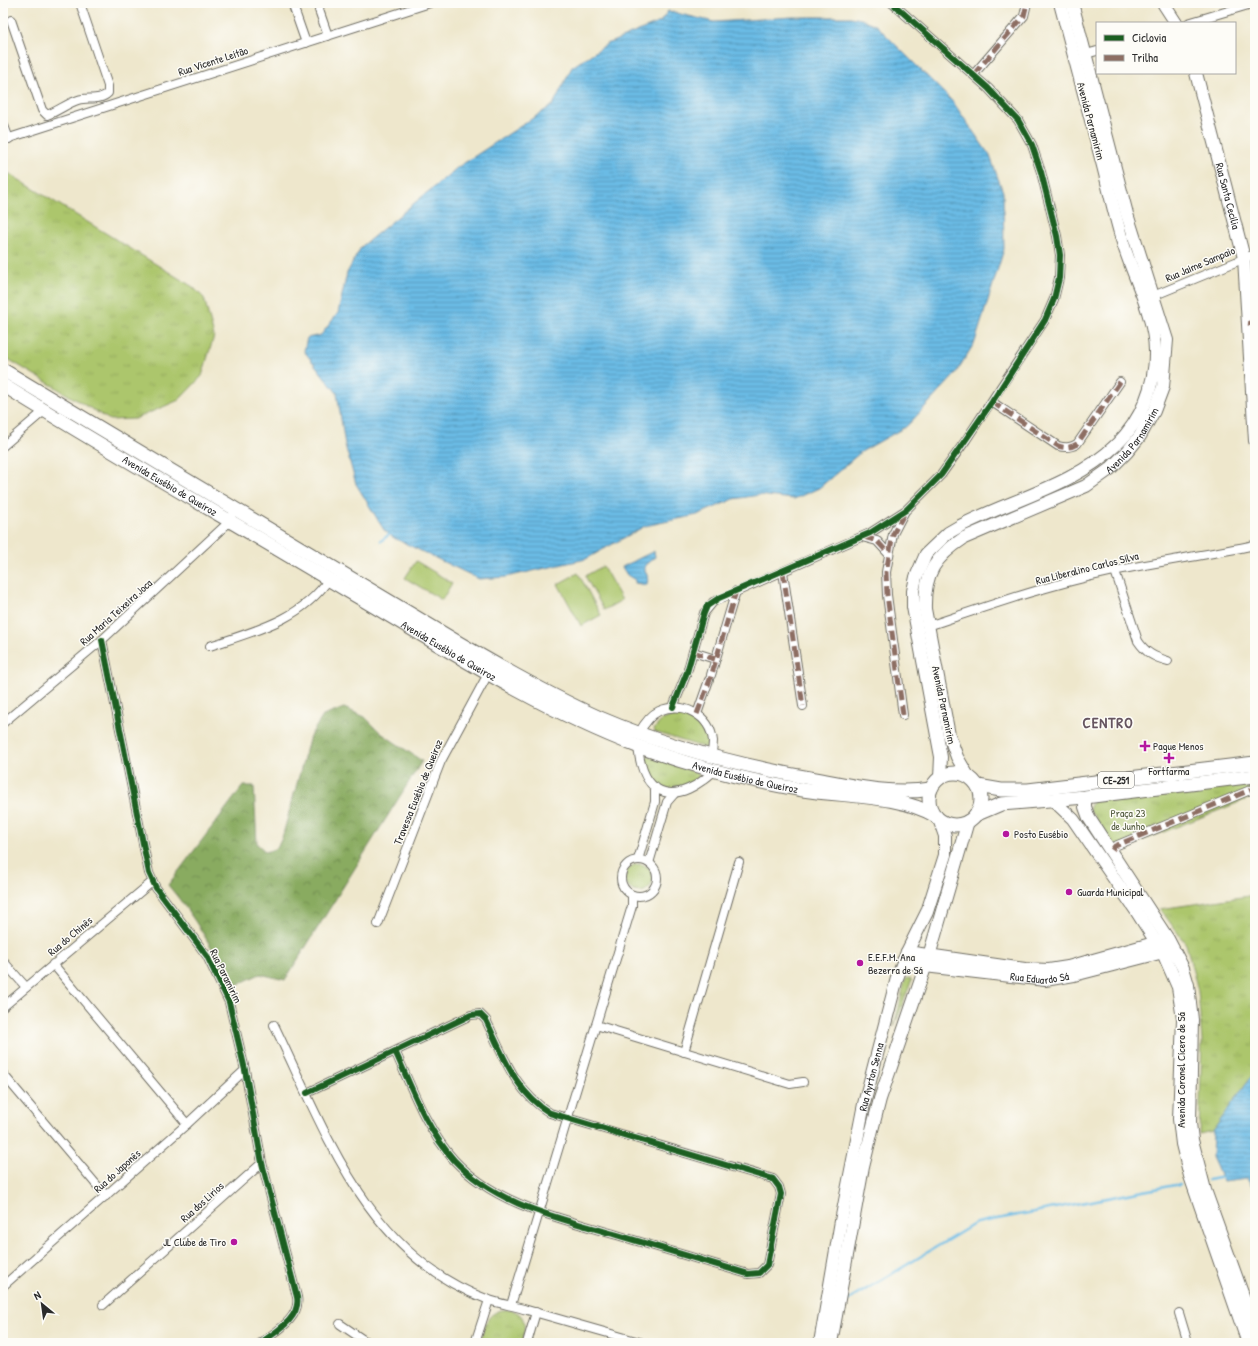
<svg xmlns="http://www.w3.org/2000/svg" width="1258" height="1346" font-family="'Patrick Hand',sans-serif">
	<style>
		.grass { fill: url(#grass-tufts); stroke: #6c784c }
		.forest { fill: url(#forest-crowns); stroke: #5a6b46 }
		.pitch { fill: #acc66c; stroke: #6c784c }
		.water { fill: url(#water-rules); stroke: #4a7388 }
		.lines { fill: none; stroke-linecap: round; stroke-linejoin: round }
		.stream { stroke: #6abbe5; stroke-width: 2.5 }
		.street-casing { stroke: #6f6d63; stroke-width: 10 }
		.secondary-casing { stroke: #6f6d63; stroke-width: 14 }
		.primary-casing { stroke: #6f6d63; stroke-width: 15 }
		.street { stroke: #fff; stroke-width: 8 }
		.secondary { stroke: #fff; stroke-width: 12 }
		.primary { stroke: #fff; stroke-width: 13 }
		.quiet { stroke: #8d6e63; stroke-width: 5; stroke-dasharray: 10 5; stroke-linecap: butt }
		.cycleway-casing { stroke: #fdfcf7; stroke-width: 8 }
		.cycleway { stroke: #1b5e20; stroke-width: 6 }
		.poi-dot { fill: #b5179e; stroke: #fdfcf7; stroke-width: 1.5 }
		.labels { text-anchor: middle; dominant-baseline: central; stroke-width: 3; stroke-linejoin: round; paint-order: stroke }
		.shield { fill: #fdfcf7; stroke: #6a6a68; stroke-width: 1 }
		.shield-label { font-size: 10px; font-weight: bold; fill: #2b2b2b }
		.street-label { font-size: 11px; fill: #2b2b2b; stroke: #fdfcf7 }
		.poi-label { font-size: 11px; fill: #2b2b2b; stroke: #fdfcf7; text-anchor: start }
		.park-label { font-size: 11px; fill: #525a3e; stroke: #fdfcf7 }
		.district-label { font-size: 15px; font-weight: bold; letter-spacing: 1px; fill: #665560; stroke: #fdfcf7 }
	</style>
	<defs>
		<pattern id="grass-tufts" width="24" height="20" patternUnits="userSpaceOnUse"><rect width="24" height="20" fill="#acc66c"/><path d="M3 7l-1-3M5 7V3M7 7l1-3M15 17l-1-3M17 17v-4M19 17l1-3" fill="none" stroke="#94aa5e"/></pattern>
		<pattern id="forest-crowns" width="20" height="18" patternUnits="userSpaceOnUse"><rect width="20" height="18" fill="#89ab60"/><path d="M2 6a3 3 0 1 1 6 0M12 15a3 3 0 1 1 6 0" fill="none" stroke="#708b4f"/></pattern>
		<pattern id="water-rules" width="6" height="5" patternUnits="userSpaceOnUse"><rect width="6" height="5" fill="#6abbe5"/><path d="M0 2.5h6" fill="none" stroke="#5798ba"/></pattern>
	</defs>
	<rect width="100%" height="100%" fill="#fdfcf7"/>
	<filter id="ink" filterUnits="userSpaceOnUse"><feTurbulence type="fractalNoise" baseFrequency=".025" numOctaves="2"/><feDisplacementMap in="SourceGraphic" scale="8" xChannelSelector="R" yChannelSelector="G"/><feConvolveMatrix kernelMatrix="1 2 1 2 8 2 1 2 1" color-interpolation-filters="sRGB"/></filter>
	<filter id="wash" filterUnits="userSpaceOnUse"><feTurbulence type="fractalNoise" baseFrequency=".012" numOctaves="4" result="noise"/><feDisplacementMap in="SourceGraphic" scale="16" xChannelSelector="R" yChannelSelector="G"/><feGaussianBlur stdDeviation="0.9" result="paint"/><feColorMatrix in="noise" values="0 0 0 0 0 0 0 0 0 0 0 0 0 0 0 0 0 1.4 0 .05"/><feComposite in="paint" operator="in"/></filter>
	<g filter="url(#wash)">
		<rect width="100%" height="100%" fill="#eee7cc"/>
		<!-- grass -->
		<g class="grass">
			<polygon points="8,173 193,287 204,298 214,336 202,376 179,400 135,419 110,420 3,356 3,175"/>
			<path d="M678,714C696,715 708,727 708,746L705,748L655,732L654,729L662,720Z"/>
			<path d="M648,756L698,773L699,776C681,801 645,789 646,758Z"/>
			<polygon points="1255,780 1255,796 1118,850 1089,809 1093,800"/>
			<circle cx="639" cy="878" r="14"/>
			<polygon points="1255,895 1255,1073 1249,1079 1213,1131 1199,1134 1202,1041 1198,991 1186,944 1160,909"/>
			<polygon points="907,978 911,979 911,982 894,1027 905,980"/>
			<path d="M502,1310C526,1308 527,1325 522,1343H480C484,1328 485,1314 502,1310Z"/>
		</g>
		<!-- forest -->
		<path class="forest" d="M344,708L365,717L381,733L422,761L285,980L260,974L232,987C215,951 194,916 168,885L243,786H254L257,844L266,852L277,848L282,838L310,736L323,716Z"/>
		<!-- pitch -->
		<g class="pitch">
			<polygon points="416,561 452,583 442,600 405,578"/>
			<polygon points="603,566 622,600 604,610 585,576"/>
			<polygon points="578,573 601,615 581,626 558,584"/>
		</g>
		<!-- water -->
		<g class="water">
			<polygon points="668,11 714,22 793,17 851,17 865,20 877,26 953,102 990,156 1003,192 1004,249 975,342 954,376 907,426 861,452 819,488 794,499 759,495 734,499 697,515 645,526 586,559 506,577 479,579 394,538 384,530 356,484 345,445 337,393 304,351 307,338 321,335 338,313 347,273 361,247 458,167 553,105 572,67 607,44 660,22"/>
			<polygon points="654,551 655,557 645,565 645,571 648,577 647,585 635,583 635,580 627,575 622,567"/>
			<polygon points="1255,1073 1255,1191 1247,1179 1223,1182 1212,1157 1213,1131 1249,1079"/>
		</g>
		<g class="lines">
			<!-- stream -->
			<g class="stream">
				<polyline points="381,541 391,533"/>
				<polyline points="1208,1180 1223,1177"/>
				<polyline points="842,1304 976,1223 1180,1184"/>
			</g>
		</g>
	</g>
	<g filter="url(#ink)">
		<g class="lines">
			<defs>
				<g id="street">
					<polyline points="292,3 306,43"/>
					<polyline points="320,3 319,10 328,36"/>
					<path d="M11,20L42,110L47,115C58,111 68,103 78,100C88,97 100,101 108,93V86L80,3"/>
					<polyline points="1188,23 1255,3"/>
					<polyline points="1086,54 1097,51"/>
					<polyline points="974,74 1024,16 1027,3"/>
					<polyline points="3,123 9,139"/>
					<polyline points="3,140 430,3"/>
					<polyline points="1153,296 1255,254"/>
					<path d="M992,402L1058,446C1065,448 1070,448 1077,444L1120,382"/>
					<polyline points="3,446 44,411"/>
					<polyline points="862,537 877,541 888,553"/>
					<path d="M1115,571L1138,641C1146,653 1154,657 1168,661"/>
					<polyline points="783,572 803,706"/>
					<path d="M928,626C988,606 1047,585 1109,572C1157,562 1206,555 1255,545"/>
					<path d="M102,640L149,873L156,888L207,956L229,1002L245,1070L262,1163L297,1297C301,1318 275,1332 261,1343"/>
					<path d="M210,646C255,631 301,620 329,579"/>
					<polyline points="693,652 715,659"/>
					<polyline points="688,669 704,613 713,602 870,533 906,510 941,475 966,440 1045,320 1054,299 1059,278 1060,255 1057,236 1041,172 1032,145 1018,120 988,88 892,3"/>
					<polyline points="711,675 736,591"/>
					<polyline points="673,707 686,675"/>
					<polyline points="697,714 709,680"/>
					<polyline points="903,715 887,595 886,572 893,534 905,511"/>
					<polyline points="3,723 102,640 229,522 231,517"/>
					<path d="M639,733C644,724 650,715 659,711C683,701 710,715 713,741C713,746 712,752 711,756"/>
					<path d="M638,746C643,802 679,805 715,770"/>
					<polyline points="1112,850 1115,846 1255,788"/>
					<circle cx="639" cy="878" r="18"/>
					<polyline points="638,860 655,802 655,787"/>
					<polyline points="649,863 667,802 674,794"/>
					<polyline points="378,924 441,761 488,674"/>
					<polyline points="3,961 26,987"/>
					<polyline points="53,964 187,1124"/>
					<polyline points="3,1007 152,882"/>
					<path d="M274,1025C325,1130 367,1257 489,1300C501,1304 514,1306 527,1310C565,1321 604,1332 643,1343"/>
					<polyline points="596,1025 790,1084 803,1082"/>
					<polyline points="684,1052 739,862"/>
					<polyline points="3,1074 106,1196"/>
					<path d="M307,1093L471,1015L480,1014L486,1020C503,1055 515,1092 550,1113L773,1179L779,1187L781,1194L767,1265L759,1273L748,1274C705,1261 661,1248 617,1235C560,1218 497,1206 454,1160C426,1129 412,1088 395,1051"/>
					<polyline points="3,1286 187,1124 245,1070"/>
					<polyline points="103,1305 262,1163"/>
					<polyline points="511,1305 632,906 632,895"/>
					<polyline points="1179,1313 1188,1343"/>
					<polyline points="340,1324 368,1343"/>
					<polyline points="475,1343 489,1300"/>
					<polyline points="527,1343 536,1312"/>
				</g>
				<g id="secondary">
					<polyline points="1163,3 1176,23"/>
					<path id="s1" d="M1196,73L1244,258L1255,441"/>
					<path id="s2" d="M968,776L957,757L949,735L925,609C924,573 935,557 964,538L1086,486L1110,469L1127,452L1140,436L1154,411L1163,387L1167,340L1127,214L1072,3"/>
					<path d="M940,778L941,757L913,607V591L916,577L926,554L948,533L960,526C1012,499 1074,486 1117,444C1141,421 1156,384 1155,351C1155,317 1133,276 1123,243C1115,217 1109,189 1102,162C1088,109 1074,56 1060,3"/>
					<polyline points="1085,797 1085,807 1089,818 1168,939 1183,968 1188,985 1192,1020 1190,1123 1192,1140 1205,1190 1255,1329"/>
					<polyline points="1054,801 1073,819 1135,909 1163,953 1178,987 1183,1019 1179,1119 1182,1144 1190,1176 1248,1343"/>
					<polyline points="907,952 1025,969 1049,970 1068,967 1165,940"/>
					<path id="s3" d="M903,961L925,966L1045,980L1074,975L1171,950"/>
					<path id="s4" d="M820,1343L841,1221L864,1104L897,978L907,952L927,912L945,855V836L939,819"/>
					<polyline points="831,1343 863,1167 872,1130 880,1099 929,956 968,821"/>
				</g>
				<g id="primary">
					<path d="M3,370L459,643C505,670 551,696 600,718C670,748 746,767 821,780C857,787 894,795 931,789"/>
					<path id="s5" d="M3,385C117,456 233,522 348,591C442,646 535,707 637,746C689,765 749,781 803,790C847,797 897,794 936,816"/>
					<circle cx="955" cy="799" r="26"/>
					<polyline points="978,786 1001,790 1028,790 1255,763"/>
					<polyline points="975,815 1001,804 1085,797 1255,776"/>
				</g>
			</defs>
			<!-- street casing -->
			<use href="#street" class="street-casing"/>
			<!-- secondary casing -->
			<use href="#secondary" class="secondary-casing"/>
			<!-- primary casing -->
			<use href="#primary" class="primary-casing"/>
			<!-- street -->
			<use href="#street" class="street"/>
			<!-- secondary -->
			<use href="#secondary" class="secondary"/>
			<!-- primary -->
			<use href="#primary" class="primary"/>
			<!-- quiet -->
			<g class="quiet">
				<polyline points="974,74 1024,16 1027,3"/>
				<polyline points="1248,323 1255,324"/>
				<path d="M992,402L1058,446C1065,448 1070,448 1077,444L1120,382"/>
				<polyline points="864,537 877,541 888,553"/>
				<polyline points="783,572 803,706"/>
				<polyline points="693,652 715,659"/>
				<polyline points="697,714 711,677 736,591"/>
				<polyline points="903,715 887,595 886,572 893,534 904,514"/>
				<polyline points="1112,850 1115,846 1255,788"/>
			</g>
			<defs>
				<g id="cycleway">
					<path d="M102,640L149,873L156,888L207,956L229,1002L245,1070L262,1163L297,1297C301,1318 275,1332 261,1343"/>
					<polyline points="673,707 687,672 704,613 707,606 719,598 870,533 906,510 941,475 992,402 1045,320 1054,299 1059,278 1060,255 1057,236 1041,172 1032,145 1018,120 988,88 892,3"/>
					<path d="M307,1093L471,1015L480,1014L486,1020C503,1055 515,1092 550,1113L773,1179L779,1187L781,1194L767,1265L759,1273L748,1274C705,1261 661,1248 617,1235C560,1218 497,1206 454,1160C426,1129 412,1088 395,1051"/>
				</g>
			</defs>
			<!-- cycleway casing -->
			<use href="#cycleway" class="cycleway-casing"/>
			<!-- cycleway -->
			<use href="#cycleway" class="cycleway"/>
		</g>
	</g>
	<!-- markers -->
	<g class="poi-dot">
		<path d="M1143 740h4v4h4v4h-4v4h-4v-4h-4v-4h4z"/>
		<path d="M1167 752h4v4h4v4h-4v4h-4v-4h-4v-4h4z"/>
		<circle cx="1006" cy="834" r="4"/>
		<circle cx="1069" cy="892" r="4"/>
		<circle cx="860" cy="963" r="4"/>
		<circle cx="234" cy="1242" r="4"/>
	</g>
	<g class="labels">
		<!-- shield labels -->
		<rect class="shield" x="1098" y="772" width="36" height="16" rx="3"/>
		<g class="shield-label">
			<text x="1116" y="780">CE-251</text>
		</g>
		<!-- street labels -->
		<g class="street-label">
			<text transform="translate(213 61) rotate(-18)">Rua Vicente Leitão</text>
			<text transform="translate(1091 121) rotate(75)">Avenida Parnamirim</text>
			<text stroke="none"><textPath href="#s1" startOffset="127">Rua Santa Cecilia</textPath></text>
			<text transform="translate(1200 264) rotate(-23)">Rua Jaime Sampaio</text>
			<text stroke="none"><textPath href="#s2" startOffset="458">Avenida Parnamirim</textPath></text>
			<text stroke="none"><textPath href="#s5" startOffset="195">Avenida Eusébio de Queiroz</textPath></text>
			<text transform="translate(1087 568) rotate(-14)">Rua Liberalino Carlos Silva</text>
			<text transform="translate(116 612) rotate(-42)">Rua Maria Teixeira Joca</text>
			<text stroke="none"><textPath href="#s5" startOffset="519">Avenida Eusébio de Queiroz</textPath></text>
			<text transform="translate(944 705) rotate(78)">Avenida Parnamirim</text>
			<text stroke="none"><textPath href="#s5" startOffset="843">Avenida Eusébio de Queiroz</textPath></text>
			<text transform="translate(418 792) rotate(-68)">Travessa Eusébio de Queiroz</text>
			<text transform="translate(70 936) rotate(-40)">Rua do Chinês</text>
			<text transform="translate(226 976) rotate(64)">Rua Paramirim</text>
			<text stroke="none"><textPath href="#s3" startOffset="138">Rua Eduardo Sá</textPath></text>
			<text transform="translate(1181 1070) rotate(-90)">Avenida Coronel Cícero de Sá</text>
			<text stroke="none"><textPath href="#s4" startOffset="271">Rua Ayrton Senna</textPath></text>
			<text transform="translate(117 1171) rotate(-42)">Rua do Japonês</text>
			<text transform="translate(202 1202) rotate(-42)">Rua dos Lirios</text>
		</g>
		<!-- poi labels -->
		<g class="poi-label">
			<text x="1153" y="746">Pague Menos</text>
			<text x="1169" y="771" text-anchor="middle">Fortfarma</text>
			<text x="1014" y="834">Posto Eusébio</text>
			<text x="1077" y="892">Guarda Municipal</text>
			<text x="868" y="957">E.E.F.M. Ana<tspan x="868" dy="13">Bezerra de Sá</tspan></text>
			<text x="226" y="1242" text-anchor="end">JL Clube de Tiro</text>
		</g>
		<!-- park labels -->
		<g class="park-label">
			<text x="1128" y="813">Praça 23<tspan x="1128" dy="13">de Junho</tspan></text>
		</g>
		<!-- district labels -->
		<g class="district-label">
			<text x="1108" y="722">CENTRO</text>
		</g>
	</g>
	<!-- margin -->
	<rect width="1258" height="1346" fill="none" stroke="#fdfcf7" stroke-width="16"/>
	<!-- legend -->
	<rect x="1096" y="22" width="140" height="52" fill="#fdfcf7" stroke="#a9a8a5"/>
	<rect x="1104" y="35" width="20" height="6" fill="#1b5e20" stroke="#a9a8a5"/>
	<text x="1132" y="42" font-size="12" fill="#2b2b2b">Ciclovia</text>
	<rect x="1104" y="55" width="20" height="6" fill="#8d6e63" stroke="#a9a8a5"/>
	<text x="1132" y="62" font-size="12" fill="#2b2b2b">Trilha</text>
	<!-- north arrow -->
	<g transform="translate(42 1304) rotate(331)" stroke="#fdfcf7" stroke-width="3" paint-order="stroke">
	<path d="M0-3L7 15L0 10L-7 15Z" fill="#2b2b2b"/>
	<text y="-6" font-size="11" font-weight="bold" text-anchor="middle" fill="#2b2b2b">N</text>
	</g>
</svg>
